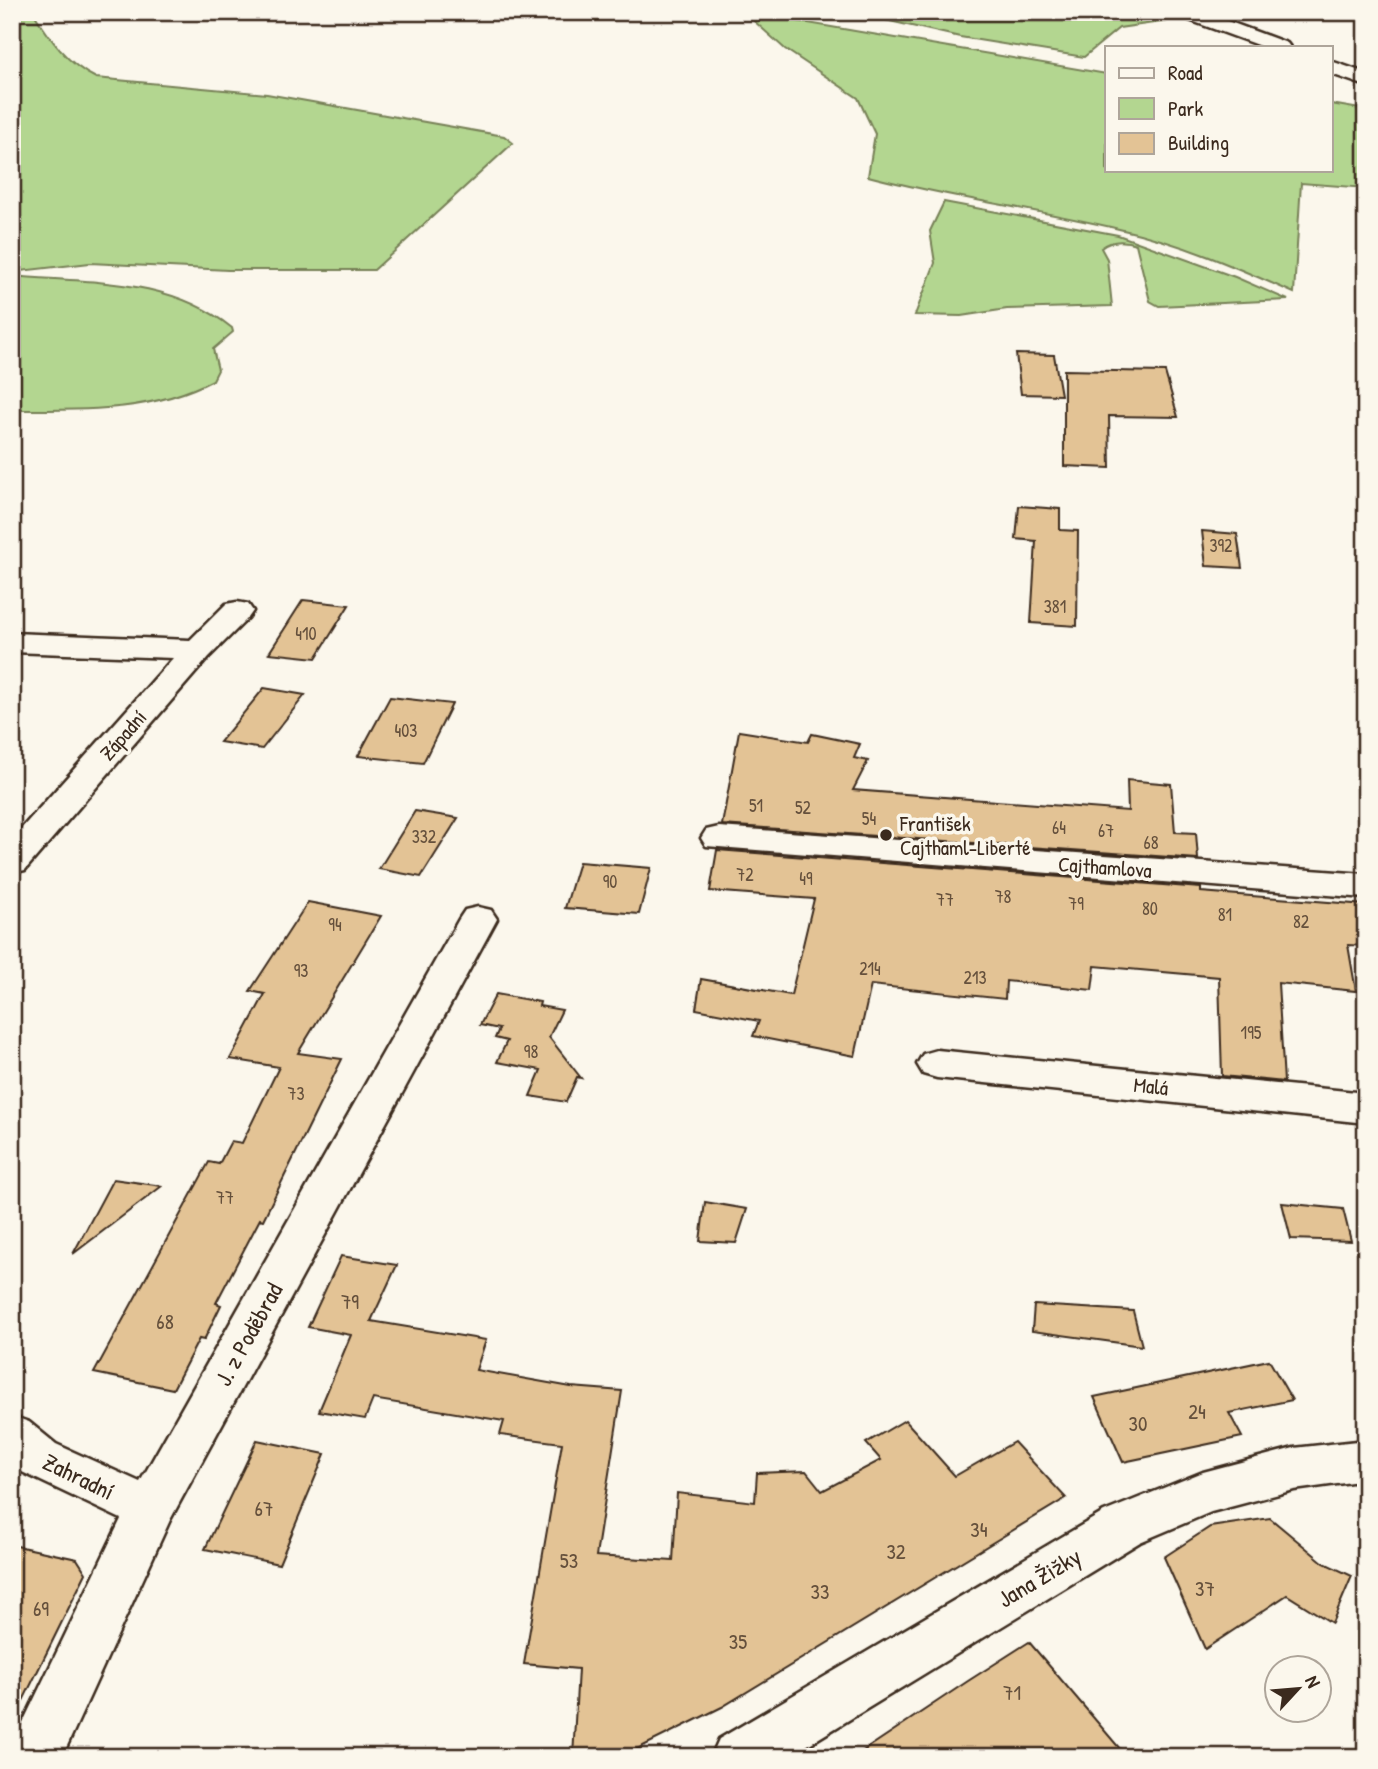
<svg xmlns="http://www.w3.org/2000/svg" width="1378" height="1769" font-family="'Patrick Hand',sans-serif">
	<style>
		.green { fill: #b3d690; stroke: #778057; stroke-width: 2 }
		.building { fill: #e3c395; stroke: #3b2a1e; stroke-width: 2 }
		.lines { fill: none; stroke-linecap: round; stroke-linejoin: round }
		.street-casing { stroke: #3b2a1e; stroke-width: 5 }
		.street { fill: #fbf7ec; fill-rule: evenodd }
		.poi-dot { fill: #3b2a1e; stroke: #fbf7ec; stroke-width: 2.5 }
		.labels { text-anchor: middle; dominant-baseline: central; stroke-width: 7; stroke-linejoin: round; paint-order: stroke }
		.number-label { font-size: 18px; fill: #65503c }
		.street-label { font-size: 21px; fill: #3b2a1e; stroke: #fbf7ec }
		.poi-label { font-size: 21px; fill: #3b2a1e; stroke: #fbf7ec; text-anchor: start }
		.near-number-label { font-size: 21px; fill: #65503c }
		.near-street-label { font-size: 24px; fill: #3b2a1e; stroke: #fbf7ec }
	</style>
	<rect width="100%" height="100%" fill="#fbf7ec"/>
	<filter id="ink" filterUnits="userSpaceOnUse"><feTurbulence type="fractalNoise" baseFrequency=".0143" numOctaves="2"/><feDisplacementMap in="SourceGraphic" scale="14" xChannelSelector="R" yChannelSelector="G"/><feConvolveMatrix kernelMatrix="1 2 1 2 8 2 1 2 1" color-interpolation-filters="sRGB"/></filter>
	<g filter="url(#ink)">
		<!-- green -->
		<g class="green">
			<path d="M12,12H33C50,39 67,64 96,78L267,94L504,136L513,143L374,270H228L90,263L12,272Z"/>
			<path d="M744,12L1107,74V170H1331V104L1366,110V188L1301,183L1294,293C1238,268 1179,242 1119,229C1035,209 951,198 868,176L875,134L858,98L785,49Z"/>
			<polygon points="850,12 1161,12 1182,19 1119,28 1084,57 960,37"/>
			<path d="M944,202L1118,235L1235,277L1288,300L1159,306L1150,301L1136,244C1124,240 1111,240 1101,248L1107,259L1112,306L1007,309L961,316L915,315L935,263L930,231Z"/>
			<path d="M12,276C89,283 169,277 232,328L233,332L213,349L218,370L213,380C151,413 81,410 12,410Z"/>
		</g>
		<!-- building -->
		<g class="building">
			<polygon points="1016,354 1054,355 1061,395 1021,394"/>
			<polygon points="1064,370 1165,372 1178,417 1109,416 1110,468 1064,466"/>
			<polygon points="1019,506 1060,509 1060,530 1078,531 1077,626 1031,623 1036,541 1016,539"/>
			<polygon points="1202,531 1237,534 1242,568 1206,566"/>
			<polygon points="303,600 349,605 316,658 269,653"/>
			<polygon points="264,688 305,695 262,749 220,742"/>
			<polygon points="390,697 452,704 423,763 358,756"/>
			<polygon points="739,731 808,742 812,734 860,744 854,758 868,761 853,790 1128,811 1127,780 1171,784 1175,832 1196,833 1198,859 722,825"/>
			<polygon points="415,811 458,818 421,877 379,869"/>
			<polygon points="717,850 1201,888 1201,892 1366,905 1366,946 1348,945 1356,991 1278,983 1284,1082 1222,1076 1219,977 1095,966 1092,990 1006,981 1005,999 871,985 855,1056 753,1036 759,1021 696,1009 701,979 791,995 814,899 710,891"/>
			<polygon points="579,862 651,868 639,914 565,908"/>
			<polygon points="308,902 381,916 298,1053 342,1059 263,1220 260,1219 216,1303 221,1305 204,1340 199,1339 173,1389 94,1373 209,1162 219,1164 231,1141 242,1143 279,1067 230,1059 265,994 250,991"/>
			<polygon points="496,994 540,1002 539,1006 562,1010 549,1037 581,1078 577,1077 566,1102 530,1096 541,1070 497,1062 507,1041 495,1038 499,1029 480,1025"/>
			<polygon points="113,1179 162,1186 73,1254"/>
			<polygon points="705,1202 747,1209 736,1243 700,1241"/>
			<polygon points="1282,1203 1343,1209 1351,1241 1291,1239"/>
			<polygon points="341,1256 397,1265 371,1321 486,1340 476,1370 571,1387 622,1391 596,1556 673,1561 677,1493 755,1502 757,1473 806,1471 822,1491 881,1460 866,1443 905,1420 955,1476 1014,1442 1066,1498 722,1707 621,1757 573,1757 578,1669 524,1664 562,1443 500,1435 504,1421 373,1399 365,1419 319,1411 351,1335 308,1327"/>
			<polygon points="1034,1305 1133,1311 1142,1346 1032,1331"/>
			<polygon points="1269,1360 1292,1400 1229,1413 1242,1437 1123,1462 1094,1397"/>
			<polygon points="257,1440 325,1454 279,1564 205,1549"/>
			<polygon points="1270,1518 1324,1563 1352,1576 1332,1623 1287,1595 1205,1649 1164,1557 1210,1527"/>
			<polygon points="12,1545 77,1559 86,1573 12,1723"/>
			<polygon points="1029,1642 1127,1757 854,1757 968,1681"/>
		</g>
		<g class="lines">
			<defs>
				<g id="street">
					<polygon points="1176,12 1203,12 1287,43 1290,47 1263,47 1178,16"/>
					<polygon points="1331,61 1366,73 1366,86 1331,74"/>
					<polygon points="237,602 248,604 253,611 248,618 209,657 25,870 12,873 12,839 173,658 12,652 12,633 190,640 226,604"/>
					<polygon points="719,827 1366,874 1366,898 706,846 701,838 706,830"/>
					<polygon points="478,907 491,910 497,919 170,1520 62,1757 12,1757 15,1739 121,1519 22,1472 12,1464 12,1416 29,1422 56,1444 140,1482 459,919 465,910"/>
					<polygon points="937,1050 1366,1093 1366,1123 937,1078 923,1074 917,1064 923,1054"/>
					<polygon points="1366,1440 1366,1480 1294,1490 1211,1512 1140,1542 788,1757 711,1757 719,1739 1104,1512 1203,1472 1294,1448"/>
				</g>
			</defs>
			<!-- street casing -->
			<use href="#street" class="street-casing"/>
			<!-- street -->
			<use href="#street" class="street"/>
		</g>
	</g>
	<!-- markers -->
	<circle class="poi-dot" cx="886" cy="835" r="7"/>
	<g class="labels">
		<!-- number labels -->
		<g class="number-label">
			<text x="1221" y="545">392</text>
			<text x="1055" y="606">381</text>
			<text x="306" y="633">410</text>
			<text x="406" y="730">403</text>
			<text x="756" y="805">51</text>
			<text x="803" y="807">52</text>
			<text x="869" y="818">54</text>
			<text x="1059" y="827">64</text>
			<text x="1106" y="830">67</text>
			<text x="424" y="836">332</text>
			<text x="1151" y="842">68</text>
			<text x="745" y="874">72</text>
			<text x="806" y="878">49</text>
			<text x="610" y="881">90</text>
			<text x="1003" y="896">78</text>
			<text x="945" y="899">77</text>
			<text x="1076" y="903">79</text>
			<text x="1150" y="908">80</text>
			<text x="1225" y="914">81</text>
			<text x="1301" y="921">82</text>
			<text x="335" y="924">94</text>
			<text x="870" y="968">214</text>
			<text x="301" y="970">93</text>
			<text x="975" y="977">213</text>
			<text x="1251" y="1032">195</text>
			<text x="531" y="1051">98</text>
			<text x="296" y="1093">73</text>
			<text x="225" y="1197">77</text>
		</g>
		<!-- street labels -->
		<g class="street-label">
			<text transform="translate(123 735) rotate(-49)">Západní</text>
			<text transform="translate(1105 867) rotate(4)">Cajthamlova</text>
			<text transform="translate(1151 1086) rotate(6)">Malá</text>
		</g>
		<!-- poi labels -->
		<g class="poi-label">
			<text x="900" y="823">František<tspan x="900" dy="24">Cajthaml-Liberté</tspan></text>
		</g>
		<!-- near-number labels -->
		<g class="near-number-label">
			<text x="350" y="1301">79</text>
			<text x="165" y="1321">68</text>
			<text x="1197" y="1411">24</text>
			<text x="1138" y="1423">30</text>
			<text x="264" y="1508">67</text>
			<text x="979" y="1529">34</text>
			<text x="896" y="1551">32</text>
			<text x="569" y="1560">53</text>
			<text x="1205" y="1588">37</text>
			<text x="820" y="1591">33</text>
			<text x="41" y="1608">69</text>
			<text x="738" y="1641">35</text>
			<text x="1012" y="1692">71</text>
		</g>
		<!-- near-street labels -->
		<g class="near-street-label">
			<text transform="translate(248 1334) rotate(-61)">J. z Poděbrad</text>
			<text transform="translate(79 1476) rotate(26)">Zahradní</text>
			<text transform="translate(1039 1577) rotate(-31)">Jana Žižky</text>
		</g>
	</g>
	<!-- margin -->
	<rect width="1378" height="1769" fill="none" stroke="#fbf7ec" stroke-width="42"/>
	<rect x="21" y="21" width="1336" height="1727" fill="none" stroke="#3b2a1e" stroke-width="2.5" filter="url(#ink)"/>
	<!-- legend -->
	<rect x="1105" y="46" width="228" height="126" fill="#fbf7ec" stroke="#aea59a" stroke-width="2"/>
	<rect x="1119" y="68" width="35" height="10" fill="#fbf7ec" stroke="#aea59a" stroke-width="2"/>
	<text x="1168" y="80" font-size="21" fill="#3b2a1e">Road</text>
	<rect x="1119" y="98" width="35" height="21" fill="#b3d690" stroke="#aea59a" stroke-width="2"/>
	<text x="1168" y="116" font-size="21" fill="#3b2a1e">Park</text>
	<rect x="1119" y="133" width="35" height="21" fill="#e3c395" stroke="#aea59a" stroke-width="2"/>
	<text x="1168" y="150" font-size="21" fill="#3b2a1e">Building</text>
	<!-- north arrow -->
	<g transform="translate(1298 1689) rotate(64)"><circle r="33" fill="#fbf7ec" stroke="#aea59a" stroke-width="2"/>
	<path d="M0-5L12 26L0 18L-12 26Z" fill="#3b2a1e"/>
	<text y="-10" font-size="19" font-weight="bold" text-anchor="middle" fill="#3b2a1e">N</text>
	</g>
</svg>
